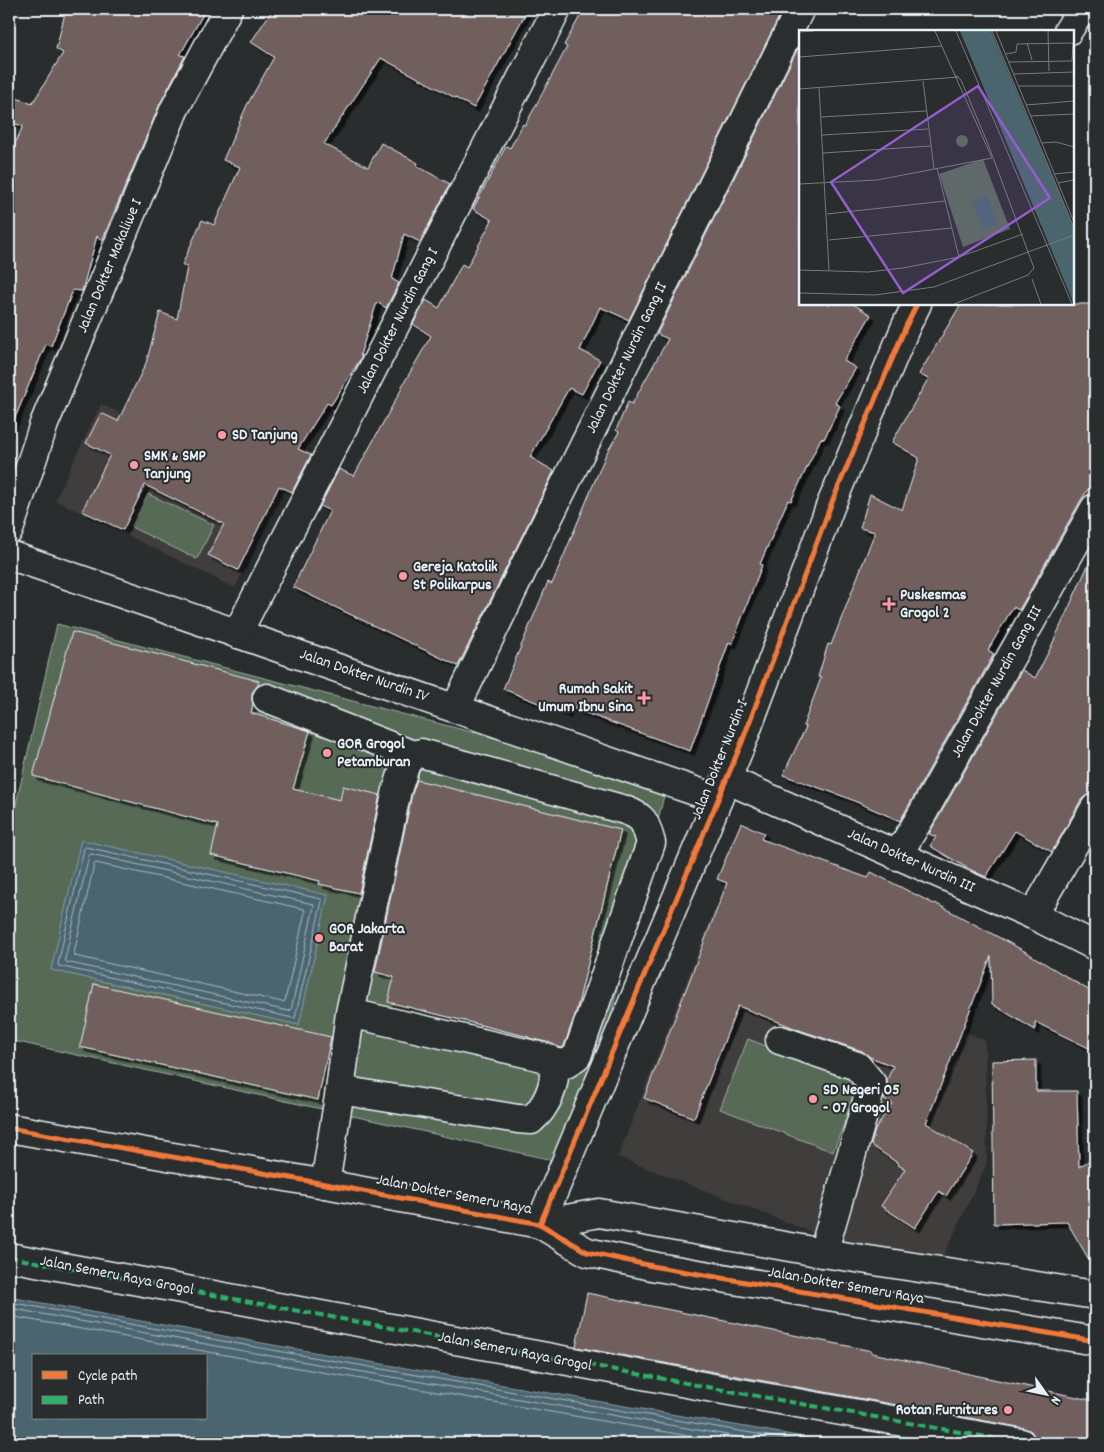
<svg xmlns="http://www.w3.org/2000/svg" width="1104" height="1452" font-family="Dekko,sans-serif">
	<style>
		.built { fill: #3f3c3c }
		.green { fill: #566b57; stroke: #9faea8 }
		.water { fill: #4b656f; stroke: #8a9da6; fill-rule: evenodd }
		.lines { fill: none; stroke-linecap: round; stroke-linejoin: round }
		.shore { stroke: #a9b9c1; stroke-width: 1 }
		.building { fill: #715e5d; stroke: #e8f1f8; filter: url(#shadow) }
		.minor-casing { stroke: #e8f1f8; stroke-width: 31 }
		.minor { stroke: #2a2d2e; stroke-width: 28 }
		.quiet { stroke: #2db169; stroke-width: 4; stroke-dasharray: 8 4; stroke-linecap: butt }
		.cycleway-casing { stroke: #2a2d2e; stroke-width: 8 }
		.cycleway { stroke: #f17a3a; stroke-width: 5 }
		.poi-dot { fill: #ff9aa2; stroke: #2a2d2e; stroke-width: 2 }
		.labels { text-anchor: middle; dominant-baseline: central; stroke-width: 4; stroke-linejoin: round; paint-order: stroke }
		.street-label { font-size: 16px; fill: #e8f1f8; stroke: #2a2d2e }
		.poi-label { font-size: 16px; font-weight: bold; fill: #e8f1f8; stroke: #2a2d2e; text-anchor: start }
		.inset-road { fill: none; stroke: #767b7f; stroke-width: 1 }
		.view { fill: #965dcd; fill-opacity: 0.15; stroke: #965dcd; stroke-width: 2.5 }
		.inset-edge { fill: none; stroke: #e8f1f8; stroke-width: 2.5 }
	</style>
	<defs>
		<filter id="shadow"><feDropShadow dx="4.5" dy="4.5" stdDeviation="0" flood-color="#0009"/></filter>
	</defs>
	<rect width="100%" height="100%" fill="#2a2d2e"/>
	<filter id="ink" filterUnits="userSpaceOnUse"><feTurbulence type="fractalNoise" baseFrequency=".02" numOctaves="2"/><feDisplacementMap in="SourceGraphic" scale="10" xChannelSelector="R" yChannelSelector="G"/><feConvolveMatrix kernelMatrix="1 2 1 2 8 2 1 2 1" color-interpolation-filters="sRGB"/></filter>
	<g filter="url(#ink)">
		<!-- built -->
		<g class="built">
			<polygon points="101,404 282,493 235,588 55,500"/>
			<polygon points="714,911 774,933 767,954 985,1040 987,1163 933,1279 618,1157"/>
		</g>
		<!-- green -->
		<g class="green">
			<polygon points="148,494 214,525 197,559 131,527"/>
			<polygon points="57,624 667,783 575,1165 9,1040 9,835"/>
			<polygon points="748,1039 860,1082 833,1152 720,1109"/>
		</g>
		<!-- water -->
		<g class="water">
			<polygon points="81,840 328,895 299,1025 51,970"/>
			<path d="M9,1297L273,1345L838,1443H9ZM34,1356H206V1418H34Z"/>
		</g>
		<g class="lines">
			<!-- shore -->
			<g class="shore">
				<polygon points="86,847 321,899 322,901 295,1018 293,1018 59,966 58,964 84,849"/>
				<polygon points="91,854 313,904 314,906 291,1010 288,1011 66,962 65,959 89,856"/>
				<polygon points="96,863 304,909 305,912 285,1001 282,1002 75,956 74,953 94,865"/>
				<polyline points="9,1302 272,1350 809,1443"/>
				<polyline points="9,1308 271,1356 773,1443"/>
				<polyline points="9,1316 270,1363 729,1443"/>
			</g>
		</g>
		<!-- building -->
		<g class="building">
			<polygon points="66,9 206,9 180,55 185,56 160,104 102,241 97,236 82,291 73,290 51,346 46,344 9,432 9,157 23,126 9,122 9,95 32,104 63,53 56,49"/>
			<polygon points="273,9 528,9 474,108 381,58 324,144 368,167 381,143 418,163 417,166 450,184 420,242 404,234 392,279 399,283 386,308 377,302 360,355 362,356 358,363 331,405 327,403 298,449 311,455 292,492 279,486 238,570 208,555 224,524 145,485 123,530 82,511 110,455 86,443 101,413 118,421 146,363 160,312 177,319 187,267 182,265 202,220 214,225 240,167 223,160 247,105 274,57 251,42"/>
			<polygon points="584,9 783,9 629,320 600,307 580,350 600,360 582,394 569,388 530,457 554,471 458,666 293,587 330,511 320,506 339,469 354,476 402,388 401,388 431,336 413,324 426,300 439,308 462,264 467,267 492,220 473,209 506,146 510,148 523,124 525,125 534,109 567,47 564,45"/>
			<polygon points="800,44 800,304 853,304 871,315 844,361 856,368 835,403 840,406 824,439 821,438 791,501 788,500 760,564 762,565 732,644 729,642 690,751 569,707 566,714 503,689 548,582 552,584 606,454 619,432 616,430 628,402 632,404 668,339 657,334"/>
			<polygon points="961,304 1095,304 1095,479 1081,500 1019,610 1013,607 988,650 994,654 900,821 845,797 783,775 806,727 803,726 821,678 818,677 828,644 831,645 875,532 860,528 870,494 902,510 919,458 892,442 928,379 919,374"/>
			<polygon points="1095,550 1095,789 1093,793 1087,795 1081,800 1052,852 1015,831 986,877 967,868 930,846 936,837 929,834 1022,670 1035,678 1050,649"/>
			<polygon points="72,632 259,681 258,685 252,693 252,700 253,704 251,713 310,731 293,789 340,800 343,786 380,795 359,893 319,884 320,881 211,855 218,825 33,776"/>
			<polygon points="417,780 621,830 576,1012 564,1046 562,1048 558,1047 550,1043 529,1038 529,1037 388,1002 394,977 375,972 412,794"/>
			<polygon points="741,823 764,833 761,839 868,878 871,872 934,904 935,903 1026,952 1095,994 1095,1051 1035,1022 1035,1030 992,1004 991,956 926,1123 973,1153 946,1196 939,1191 915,1228 881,1206 905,1169 898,1165 899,1164 871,1145 875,1130 892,1103 884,1100 887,1088 887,1080 893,1066 870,1057 862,1051 802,1031 738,1006 694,1118 644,1098 727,883 717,879"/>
			<polygon points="94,984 331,1037 318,1100 80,1047"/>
			<polygon points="1036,1060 1036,1091 1077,1091 1079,1167 1095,1157 1095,1270 1067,1222 994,1224 992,1061"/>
			<polygon points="587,1293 872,1351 872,1353 1095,1401 1095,1443 1051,1443 1036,1440 1031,1431 1024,1428 576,1347"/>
		</g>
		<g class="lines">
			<defs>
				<g id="minor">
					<polyline points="1068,31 1082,9"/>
					<polyline points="9,530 44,424 174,110 228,9"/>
					<path d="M9,555C245,636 482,716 718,799"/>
					<polyline points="237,634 557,9"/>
					<polyline points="267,698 413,755"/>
					<polyline points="456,707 522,571 800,9"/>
					<polyline points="726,779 1033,915 1095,946"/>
					<polyline points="897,856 920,818 1095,508"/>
					<polyline points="1033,915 1095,808"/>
					<path d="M350,1013L340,1090L518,1119L531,1120C535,1116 539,1113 542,1108C551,1095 561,1070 547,1058L350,1013L397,790L406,763L413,755L421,753L625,810C646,818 645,823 651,843L577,1056L566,1064L552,1062"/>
					<polyline points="780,1040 857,1066 872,1084 823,1253"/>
					<polyline points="9,1128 325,1184 540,1224 587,1252 657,1267 1095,1341"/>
					<polyline points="325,1184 340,1090"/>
					<polyline points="540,1224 742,742 830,507 906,326 917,304"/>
					<polyline points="540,1224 599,1213 823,1253 1095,1295"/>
					<polyline points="9,1257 729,1391 1021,1443"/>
				</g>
			</defs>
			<!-- minor casing -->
			<use href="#minor" class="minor-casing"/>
			<!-- minor -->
			<use href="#minor" class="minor"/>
			<!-- quiet -->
			<polyline class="quiet" points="9,1257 729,1391 1021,1443"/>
			<defs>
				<g id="cycleway">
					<polyline points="9,1128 325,1184 540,1224 587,1252 657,1267 1095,1341"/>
					<polyline points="540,1224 742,742 830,507 906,326 917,304"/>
				</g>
			</defs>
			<!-- cycleway casing -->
			<use href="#cycleway" class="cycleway-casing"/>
			<!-- cycleway -->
			<use href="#cycleway" class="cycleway"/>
		</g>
	</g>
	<!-- markers -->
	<g class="poi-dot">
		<circle cx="222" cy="435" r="5"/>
		<circle cx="134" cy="465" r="5"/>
		<circle cx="403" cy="576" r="5"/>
		<path d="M886.5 596.5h5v5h5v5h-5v5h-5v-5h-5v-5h5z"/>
		<path d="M641.5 690.5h5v5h5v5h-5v5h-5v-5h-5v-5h5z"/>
		<circle cx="327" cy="753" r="5"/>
		<circle cx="319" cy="938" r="5"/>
		<circle cx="813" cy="1099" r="5"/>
		<circle cx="1008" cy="1410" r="5"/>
	</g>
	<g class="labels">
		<!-- street labels -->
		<g class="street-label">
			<text transform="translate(110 266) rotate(-67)">Jalan Dokter Makaliwe I</text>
			<text transform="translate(398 321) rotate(-63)">Jalan Dokter Nurdin Gang I</text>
			<text transform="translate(627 358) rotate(-64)">Jalan Dokter Nurdin Gang II</text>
			<text transform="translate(364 676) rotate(19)">Jalan Dokter Nurdin IV</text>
			<text transform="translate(997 682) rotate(-61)">Jalan Dokter Nurdin Gang III</text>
			<text transform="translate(720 760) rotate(-68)">Jalan Dokter Nurdin I</text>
			<text transform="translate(911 861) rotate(24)">Jalan Dokter Nurdin III</text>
			<text transform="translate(454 1195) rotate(11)">Jalan Dokter Semeru Raya</text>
			<text transform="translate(117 1276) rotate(11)">Jalan Semeru Raya Grogol</text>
			<text transform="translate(846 1286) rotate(10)">Jalan Dokter Semeru Raya</text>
			<text transform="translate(515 1352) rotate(11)">Jalan Semeru Raya Grogol</text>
		</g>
		<!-- poi labels -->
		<g class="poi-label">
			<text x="232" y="435">SD Tanjung</text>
			<text x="144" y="456">SMK &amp; SMP<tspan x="144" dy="18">Tanjung</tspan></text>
			<text x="413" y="567">Gereja Katolik<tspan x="413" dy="18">St Polikarpus</tspan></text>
			<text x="900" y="595">Puskesmas<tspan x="900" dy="18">Grogol 2</tspan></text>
			<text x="633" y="689" text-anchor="end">Rumah Sakit<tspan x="633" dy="18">Umum Ibnu Sina</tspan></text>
			<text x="337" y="744">GOR Grogol<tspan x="337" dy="18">Petamburan</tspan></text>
			<text x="329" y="929">GOR Jakarta<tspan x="329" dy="18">Barat</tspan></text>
			<text x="823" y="1090">SD Negeri 05<tspan x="823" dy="18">- 07 Grogol</tspan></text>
			<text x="998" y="1410" text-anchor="end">Rotan Furnitures</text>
		</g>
	</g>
	<!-- overview -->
	<g transform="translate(799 30)">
		<rect width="275" height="275" fill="#2a2d2e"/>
		<path d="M157 111a6 6 0 1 1 12 0a6 6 0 1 1-12 0ZM184,129L211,199L164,217L140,144Z" fill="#566b57"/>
		<path d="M161,1H192L263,170L275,200V274ZM188,166L199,194L184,200L173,171Z" fill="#4b656f"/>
		<path class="inset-road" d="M136,1L193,128M157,1L273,274M193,1L275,198M197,1L275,192M249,1L250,41M0,2L15,1M228,13L233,30M207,24L217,22L218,14L275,13M0,27L143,16M210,32L273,31L274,13M155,44L162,50L189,114L235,238L229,245L155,274M215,44L275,42M124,51L135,139M220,56H275M20,57L30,241M0,59L160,47M227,75L275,71M231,86L275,84M22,87L127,81M23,105L129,99M242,113L257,112L275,117M24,123L132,116M138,138L160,227M255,144L275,142M259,153L275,150M0,154L78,150L193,128M28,184L146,171M30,210L153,198M0,240L69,242L104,238L160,227L224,204M233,249L242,274M0,263L76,265L135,257L275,205"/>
		<path class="view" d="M179,56L251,168L104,263L32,152Z"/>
		<rect width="275" height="275" class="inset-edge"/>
	</g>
	<!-- margin -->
	<rect width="1104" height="1452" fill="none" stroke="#2a2d2e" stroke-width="30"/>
	<rect x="15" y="15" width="1074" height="1422" fill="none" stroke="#e8f1f8" stroke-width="2" filter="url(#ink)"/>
	<!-- legend -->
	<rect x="32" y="1354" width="175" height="65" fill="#2a2d2e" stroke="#767b7f"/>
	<rect x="42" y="1371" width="25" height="8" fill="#f17a3a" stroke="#767b7f"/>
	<text x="78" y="1380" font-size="15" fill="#e8f1f8">Cycle path</text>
	<rect x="42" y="1396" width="25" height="8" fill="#2db169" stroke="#767b7f"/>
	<text x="78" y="1404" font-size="15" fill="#e8f1f8">Path</text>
	<!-- north arrow -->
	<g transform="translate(1046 1394) rotate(123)" stroke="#2a2d2e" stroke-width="4" paint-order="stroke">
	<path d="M0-4L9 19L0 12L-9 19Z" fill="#e8f1f8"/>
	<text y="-8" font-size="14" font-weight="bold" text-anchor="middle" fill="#e8f1f8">N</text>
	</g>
</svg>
